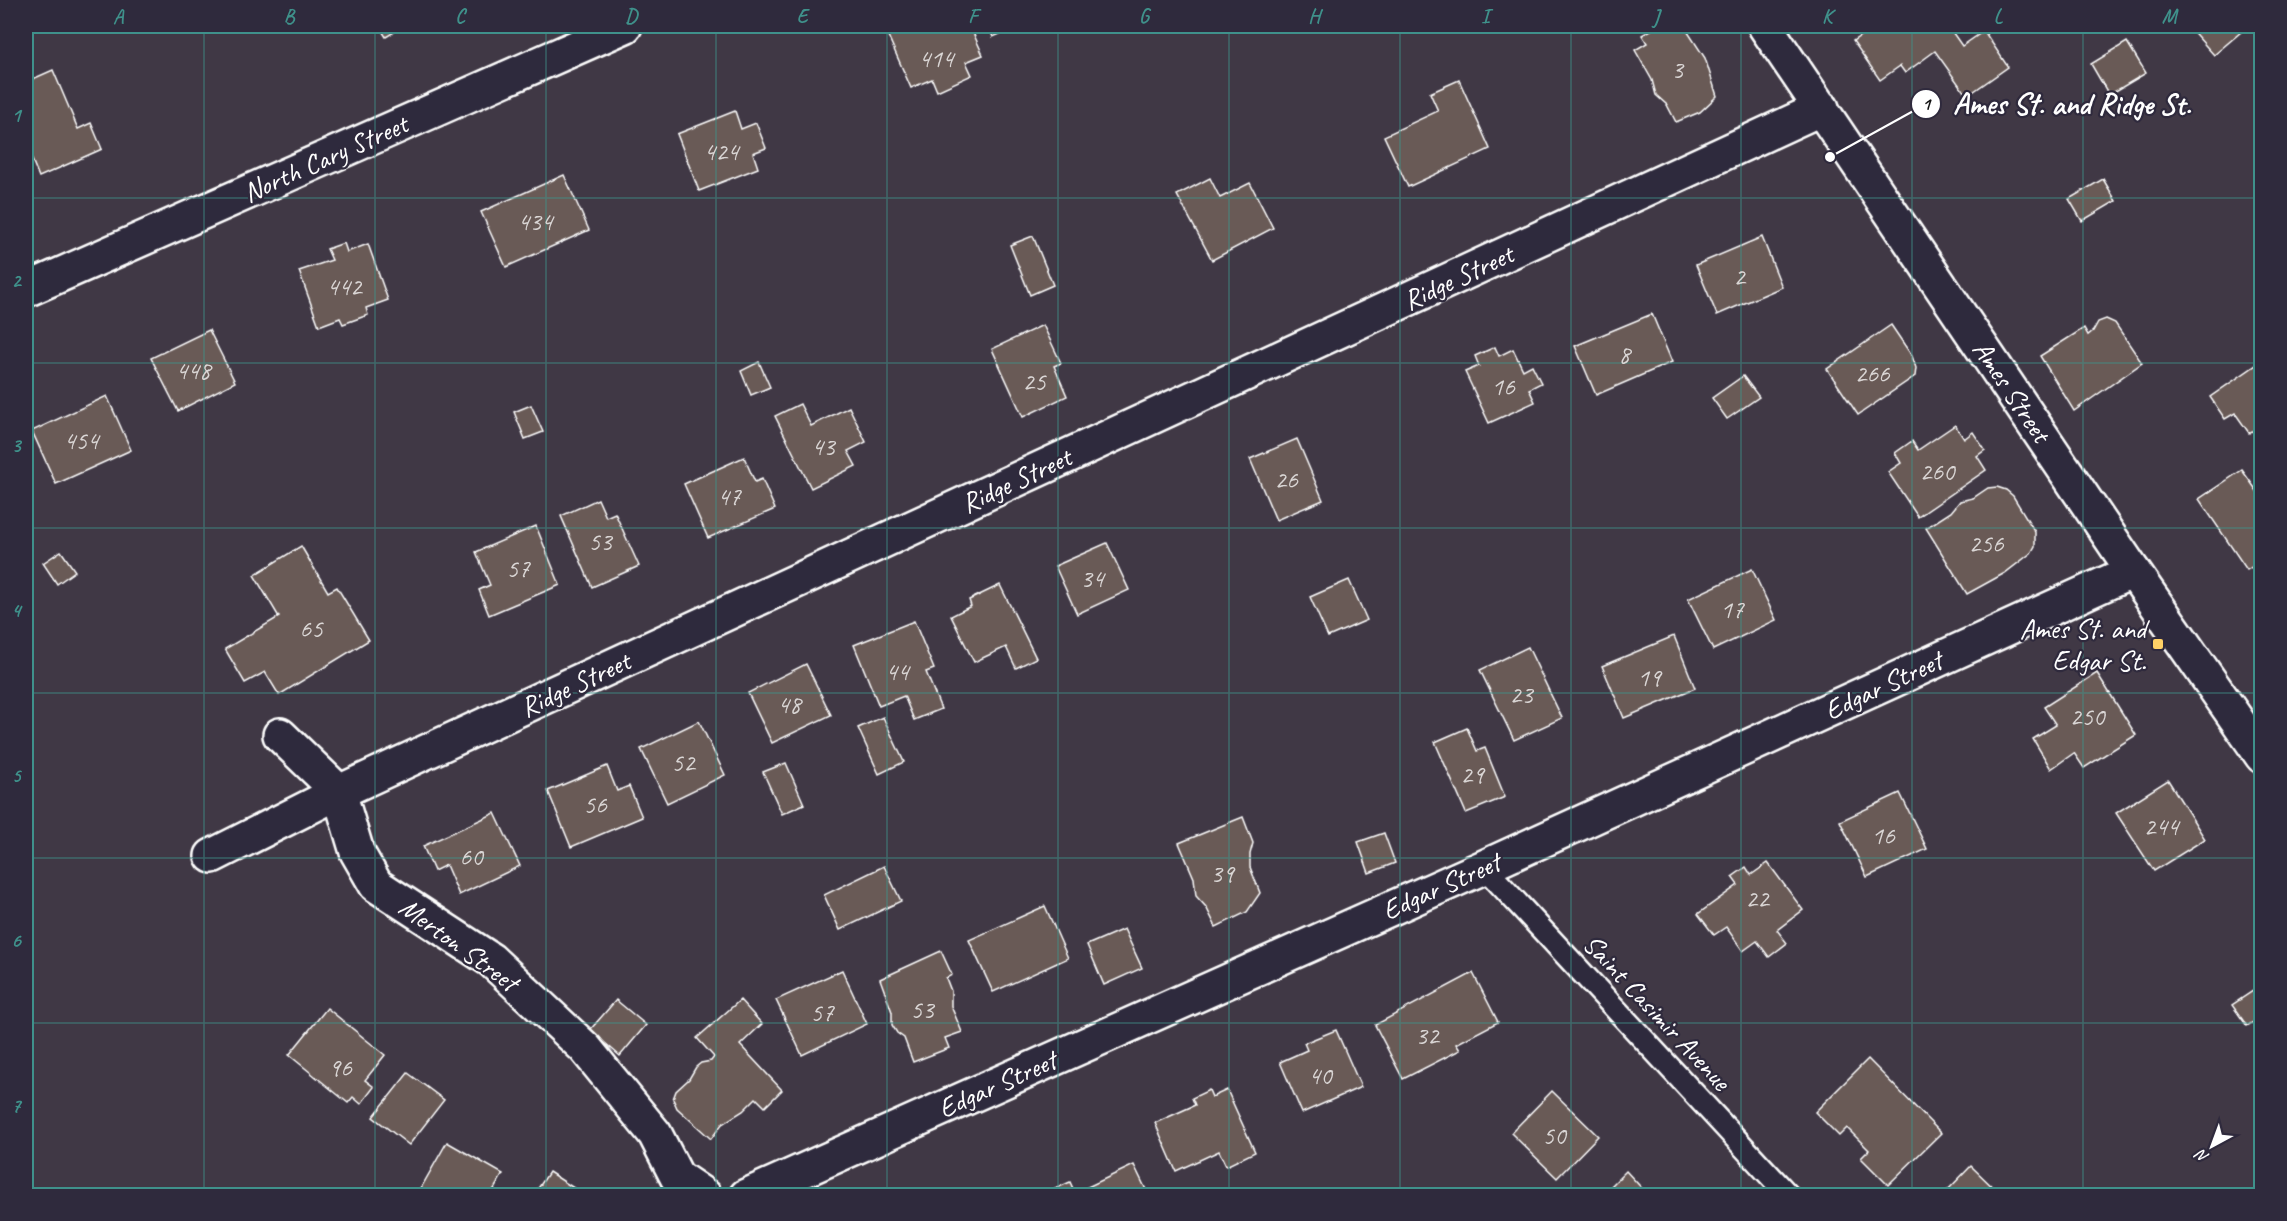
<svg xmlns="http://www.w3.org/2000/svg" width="2287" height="1221" font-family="Caveat,sans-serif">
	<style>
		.building { fill: #695a57; stroke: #fff; stroke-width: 1.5 }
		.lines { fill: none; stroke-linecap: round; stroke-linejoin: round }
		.lane-casing { stroke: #fff; stroke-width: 26 }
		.street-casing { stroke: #fff; stroke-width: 38 }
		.secondary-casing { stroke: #fff; stroke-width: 38 }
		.lane { stroke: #2f2a3d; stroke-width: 21 }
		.street { stroke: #2f2a3d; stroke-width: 33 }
		.secondary { stroke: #2f2a3d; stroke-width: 33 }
		.grid { fill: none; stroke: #3f918b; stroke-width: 1.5; stroke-opacity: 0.55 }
		.poi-dot { fill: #ffd166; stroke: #2f2a3d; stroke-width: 2 }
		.labels { text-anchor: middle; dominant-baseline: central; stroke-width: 4.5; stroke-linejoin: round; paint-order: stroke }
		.number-label { font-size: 26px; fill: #dad6d5 }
		.street-label { font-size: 28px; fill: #fff; stroke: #2f2a3d }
		.poi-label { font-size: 28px; fill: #fff; stroke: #2f2a3d; text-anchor: end }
		.leader { fill: none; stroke: #fff; stroke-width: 2 }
		.callout-dot { fill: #fff; stroke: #2f2a3d; stroke-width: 2 }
		.mark-label { font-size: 18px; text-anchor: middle; font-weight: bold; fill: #111 }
		.callout-label { font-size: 30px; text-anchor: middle; font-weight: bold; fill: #fff; stroke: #2f2a3d; stroke-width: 4.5; stroke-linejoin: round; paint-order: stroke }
		.neatline { fill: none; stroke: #3f918b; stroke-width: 2 }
		.grid-label { font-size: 20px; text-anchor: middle; font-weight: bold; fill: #3f918b }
	</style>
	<rect width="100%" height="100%" fill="#403845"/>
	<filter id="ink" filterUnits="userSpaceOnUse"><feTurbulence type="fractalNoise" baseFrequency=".0167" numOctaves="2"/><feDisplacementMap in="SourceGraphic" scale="12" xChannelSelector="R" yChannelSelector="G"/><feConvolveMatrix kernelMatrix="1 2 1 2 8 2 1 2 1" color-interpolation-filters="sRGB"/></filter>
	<g filter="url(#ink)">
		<!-- building -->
		<g class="building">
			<polygon points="379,26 404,26 386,37"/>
			<polygon points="894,26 970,26 983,55 966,62 972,75 937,91 932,79 911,88 885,29"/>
			<polygon points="988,26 1018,26 993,37"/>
			<polygon points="1658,26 1668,26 1669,28 1674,26 1684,26 1705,58 1717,96 1700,112 1676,122 1667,105 1656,95 1652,80 1635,50 1647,43 1642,35"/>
			<polygon points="1875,26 1948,26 1962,46 1984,31 2008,67 1967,96 1935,51 1905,73 1900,66 1880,80 1853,41"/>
			<polygon points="2188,26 2248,26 2214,55"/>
			<polygon points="2127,42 2146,73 2109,95 2091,64"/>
			<polygon points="53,70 78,129 91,123 102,149 39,177 26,145 26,82"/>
			<polygon points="1459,80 1490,149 1408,187 1384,136 1438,111 1430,93"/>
			<polygon points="735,111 741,129 756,123 766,148 753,153 758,168 699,191 677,134"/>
			<polygon points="564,175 589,230 506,267 481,212"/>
			<polygon points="1210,178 1220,198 1250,183 1273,228 1212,260 1177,195"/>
			<polygon points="2103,179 2116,201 2082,221 2069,199"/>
			<polygon points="1033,236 1053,285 1030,295 1010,245"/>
			<polygon points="1762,237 1782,287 1717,315 1696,265"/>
			<polygon points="344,243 347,252 368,244 388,300 366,308 368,315 343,324 340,318 319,326 299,271 332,260 327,249"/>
			<polygon points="1652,314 1672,362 1596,395 1575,346"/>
			<polygon points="2106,319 2115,323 2142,363 2074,411 2040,356 2084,328 2088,335 2093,331 2098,322"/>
			<polygon points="1043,325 1061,363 1054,366 1067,396 1023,417 992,349"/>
			<polygon points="1891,325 1912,356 1916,368 1915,376 1858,415 1827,369"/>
			<polygon points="209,330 235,382 178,411 151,358"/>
			<polygon points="1495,347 1499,356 1513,349 1523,370 1532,365 1541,383 1529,389 1535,402 1489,423 1465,372 1479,366 1475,356"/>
			<polygon points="2262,361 2262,424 2249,433 2235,413 2225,419 2210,397"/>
			<polygon points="759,362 770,387 751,395 741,371"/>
			<polygon points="1743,376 1759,397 1727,419 1712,398"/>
			<polygon points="107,396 131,450 56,484 32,431"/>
			<polygon points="800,404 811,426 849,407 866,442 848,451 856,466 811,488 775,416"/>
			<polygon points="531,405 543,432 525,439 514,412"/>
			<polygon points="1955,425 1964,439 1973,432 1985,450 1977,456 1986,470 1918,517 1888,472 1901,463 1895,453 1912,441 1918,450"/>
			<polygon points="1297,439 1323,500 1276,520 1250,459"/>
			<polygon points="744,457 755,482 762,479 775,509 708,538 684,484"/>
			<polygon points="2242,470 2262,498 2262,560 2247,570 2199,499"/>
			<polygon points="1997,487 2006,490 2013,496 2035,532 2035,546 2031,553 2005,573 1967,594 1926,528 1951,512 1960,501 1973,498 1988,488"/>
			<polygon points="598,499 606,517 615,513 639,566 592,587 561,516"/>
			<polygon points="536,526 560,585 489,615 479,590 490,585 476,552"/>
			<polygon points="1107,543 1129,590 1077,614 1055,566"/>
			<polygon points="301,546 328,592 337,587 369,640 279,695 265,672 245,683 225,649 279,617 254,575"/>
			<polygon points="61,551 75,571 57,584 43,563"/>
			<polygon points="1752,569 1776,620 1713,650 1688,599"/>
			<polygon points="1349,580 1367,620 1328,637 1310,597"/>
			<polygon points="1000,585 1036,658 1016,668 1006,647 974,662 951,616 971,606 969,600"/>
			<polygon points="914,621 934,669 926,672 941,709 914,720 904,696 879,706 854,645"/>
			<polygon points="1674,636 1695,688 1624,718 1602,666"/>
			<polygon points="1528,647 1562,718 1514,740 1480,670"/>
			<polygon points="806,664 831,715 772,743 748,693"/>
			<polygon points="2097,673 2136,735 2084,768 2074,753 2051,769 2033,739 2056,725 2044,707"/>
			<polygon points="883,717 904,762 879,774 858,728"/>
			<polygon points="699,721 725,775 667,803 641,749"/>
			<polygon points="1467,728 1477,751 1485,748 1505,797 1466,813 1435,742"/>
			<polygon points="786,763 804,804 782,814 763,772"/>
			<polygon points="607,766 617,791 629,786 642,817 571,847 548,791"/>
			<polygon points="2168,780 2205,839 2154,871 2116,813"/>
			<polygon points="1900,793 1927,849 1867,877 1840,821"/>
			<polygon points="495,813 520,866 459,895 446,865 434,871 423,846"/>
			<polygon points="1243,817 1253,843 1250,854 1250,867 1260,893 1247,912 1216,927 1206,907 1196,896 1194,878 1179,843"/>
			<polygon points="1384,833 1395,863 1369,873 1358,842"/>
			<polygon points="1768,863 1803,910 1777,930 1787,943 1769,957 1757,941 1743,951 1726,927 1714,935 1698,914 1738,885 1732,877 1746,867 1751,875"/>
			<polygon points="884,866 901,901 840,930 824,895"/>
			<polygon points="1045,906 1068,958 993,992 969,940"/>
			<polygon points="1124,929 1142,968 1104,985 1087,945"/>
			<polygon points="941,951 952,975 946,978 951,991 951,1006 962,1032 945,1038 949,1048 913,1062 904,1038 897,1033 892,1025 892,1012 880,979"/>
			<polygon points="842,970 867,1024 802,1055 776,1000"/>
			<polygon points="1473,973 1498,1022 1456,1044 1460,1050 1403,1079 1375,1025"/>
			<polygon points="2262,985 2262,1016 2247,1026 2232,1005"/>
			<polygon points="616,1000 646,1025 620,1056 590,1030"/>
			<polygon points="740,1000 762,1024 740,1045 782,1090 765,1107 756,1098 743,1111 722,1124 711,1139 677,1108 673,1099 676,1091 689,1079 696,1067 701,1063 711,1061 714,1057 697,1038"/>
			<polygon points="327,1008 385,1055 365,1080 374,1087 361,1104 353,1097 348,1103 289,1055"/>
			<polygon points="1336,1030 1361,1087 1302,1113 1280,1062 1307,1050 1304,1043"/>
			<polygon points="1868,1059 1941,1133 1888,1185 1861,1158 1869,1150 1847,1128 1839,1136 1815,1112"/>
			<polygon points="408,1073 444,1100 409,1145 373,1117"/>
			<polygon points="1209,1090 1212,1097 1227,1090 1255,1152 1226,1166 1219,1151 1176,1171 1155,1123 1195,1105 1192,1098"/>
			<polygon points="1552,1091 1598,1136 1557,1178 1511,1133"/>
			<polygon points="447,1142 503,1174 490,1196 417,1195"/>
			<polygon points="1134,1165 1149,1196 1044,1194 1070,1182 1075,1193"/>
			<polygon points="1971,1166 2002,1196 1942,1196"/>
			<polygon points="1626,1171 1649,1196 1601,1196"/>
			<polygon points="549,1172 586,1196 533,1196"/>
		</g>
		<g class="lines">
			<defs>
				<polyline id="lane" points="1484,867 1789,1196"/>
				<g id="street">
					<polyline points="280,735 339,792 357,852 376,885 491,960 585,1048 655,1134 677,1177 705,1196"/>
					<polyline points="212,856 339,792 1822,108"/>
					<polyline points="746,1196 1484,867 2133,571"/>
				</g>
				<g id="secondary">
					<polyline points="1765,26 2133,571 2262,756"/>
					<polyline points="26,290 625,26"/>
				</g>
			</defs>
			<!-- lane casing -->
			<use href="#lane" class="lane-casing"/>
			<!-- street casing -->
			<use href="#street" class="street-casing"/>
			<!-- secondary casing -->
			<use href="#secondary" class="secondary-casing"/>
			<!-- lane -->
			<use href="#lane" class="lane"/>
			<!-- street -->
			<use href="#street" class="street"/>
			<!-- secondary -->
			<use href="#secondary" class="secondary"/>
		</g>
	</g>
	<!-- grid -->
	<path class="grid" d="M204,26V1196M375,26V1196M546,26V1196M716,26V1196M887,26V1196M1058,26V1196M1229,26V1196M1400,26V1196M1571,26V1196M1741,26V1196M1912,26V1196M2083,26V1196M26,198H2262M26,363H2262M26,528H2262M26,693H2262M26,858H2262M26,1023H2262"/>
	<!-- markers -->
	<rect class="poi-dot" x="2152" y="638" width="12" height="12" rx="3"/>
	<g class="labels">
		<!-- number labels -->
		<g class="number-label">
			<text x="936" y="58">414</text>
			<text x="1677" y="69">3</text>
			<text x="721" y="151">424</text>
			<text x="535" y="221">434</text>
			<text x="1739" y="276">2</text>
			<text x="344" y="286">442</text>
			<text x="1624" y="354">8</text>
			<text x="193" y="370">448</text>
			<text x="1872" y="373">266</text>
			<text x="1034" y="381">25</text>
			<text x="1503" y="386">16</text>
			<text x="81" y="440">454</text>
			<text x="823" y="446">43</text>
			<text x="1937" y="471">260</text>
			<text x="1286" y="479">26</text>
			<text x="729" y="496">47</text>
			<text x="600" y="541">53</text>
			<text x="1986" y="543">256</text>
			<text x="518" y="568">57</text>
			<text x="1092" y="578">34</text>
			<text x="1732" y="609">17</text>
			<text x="311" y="628">65</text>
			<text x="897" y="671">44</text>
			<text x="1649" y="677">19</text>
			<text x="1521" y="694">23</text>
			<text x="789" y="704">48</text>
			<text x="2087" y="716">250</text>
			<text x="683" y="762">52</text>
			<text x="1472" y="774">29</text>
			<text x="595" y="804">56</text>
			<text x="2161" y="826">244</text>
			<text x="1883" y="835">16</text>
			<text x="471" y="856">60</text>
			<text x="1222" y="873">39</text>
			<text x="1757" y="898">22</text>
			<text x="922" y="1009">53</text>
			<text x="822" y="1012">57</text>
			<text x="1427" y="1035">32</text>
			<text x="340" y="1067">96</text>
			<text x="1320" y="1075">40</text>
			<text x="1554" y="1135">50</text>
		</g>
		<!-- street labels -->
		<g class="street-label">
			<text transform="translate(325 158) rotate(-24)">North Cary Street</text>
			<text transform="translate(1458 277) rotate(-25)">Ridge Street</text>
			<text transform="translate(2012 391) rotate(56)">Ames Street</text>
			<text transform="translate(1016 480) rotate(-25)">Ridge Street</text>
			<text transform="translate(575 684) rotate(-25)">Ridge Street</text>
			<text transform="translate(1883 685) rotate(-25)">Edgar Street</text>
			<text transform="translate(1441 886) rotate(-24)">Edgar Street</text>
			<text transform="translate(459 944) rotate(36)">Merton Street</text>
			<text transform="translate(1657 1012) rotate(47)">Saint Casimir Avenue</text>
			<text transform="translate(997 1084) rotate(-24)">Edgar Street</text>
		</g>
		<!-- poi labels -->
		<g class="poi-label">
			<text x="2146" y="628">Ames St. and<tspan x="2146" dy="32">Edgar St.</tspan></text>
		</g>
	</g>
	<!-- callouts -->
	<path class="leader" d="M1830 157L1926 104"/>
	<g class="callout-dot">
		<circle cx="1830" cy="157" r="6"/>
		<circle cx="1926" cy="104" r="15"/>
	</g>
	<g class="mark-label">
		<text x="1926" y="110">1</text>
	</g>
	<g class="callout-label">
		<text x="2072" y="114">Ames St. and Ridge St.</text>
	</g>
	<!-- margin -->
	<rect width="2287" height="1221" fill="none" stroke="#2f2a3d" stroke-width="66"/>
	<!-- north arrow -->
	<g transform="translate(2212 1146) rotate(221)" stroke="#2f2a3d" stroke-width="4.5" paint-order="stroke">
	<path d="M0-4.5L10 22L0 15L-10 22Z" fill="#ffffff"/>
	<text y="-9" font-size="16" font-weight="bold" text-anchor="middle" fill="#ffffff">N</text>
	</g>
	<rect x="33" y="33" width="2221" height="1155" class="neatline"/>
	<g class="grid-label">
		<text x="118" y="23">A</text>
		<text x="289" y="23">B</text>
		<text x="460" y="23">C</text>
		<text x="631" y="23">D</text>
		<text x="802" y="23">E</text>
		<text x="973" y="23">F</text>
		<text x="1144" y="23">G</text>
		<text x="1314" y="23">H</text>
		<text x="1485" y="23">I</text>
		<text x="1656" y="23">J</text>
		<text x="1827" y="23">K</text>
		<text x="1998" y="23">L</text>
		<text x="2169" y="23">M</text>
		<text x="16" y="122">1</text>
		<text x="16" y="287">2</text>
		<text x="16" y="452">3</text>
		<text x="16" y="617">4</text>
		<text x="16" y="782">5</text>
		<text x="16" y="947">6</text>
		<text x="16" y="1112">7</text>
	</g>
</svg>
